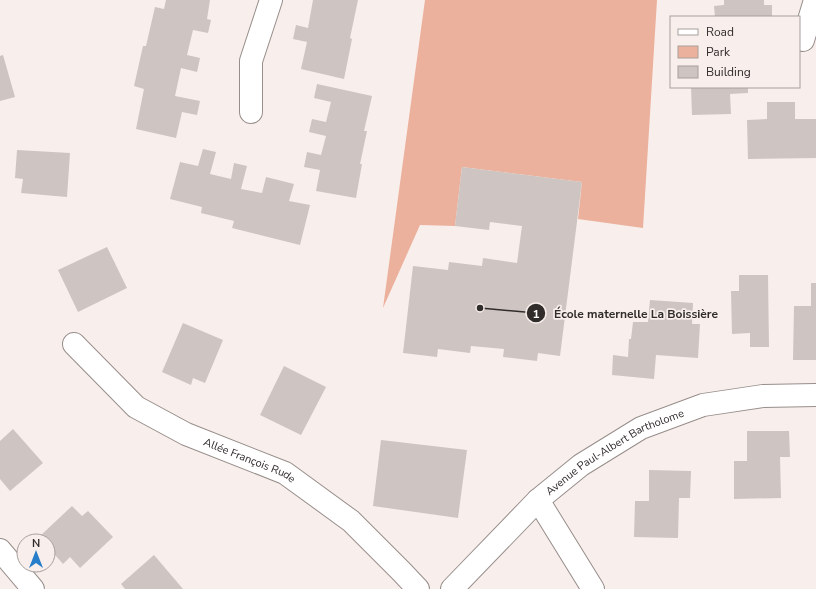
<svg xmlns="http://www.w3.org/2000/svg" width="816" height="589" font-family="'Nunito Sans',sans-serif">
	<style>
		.green { fill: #ecb19c }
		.building { fill: #cec4c1 }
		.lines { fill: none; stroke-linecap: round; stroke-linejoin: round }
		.minor-casing { stroke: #978e8b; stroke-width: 24 }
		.minor { stroke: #fff; stroke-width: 22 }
		.labels { text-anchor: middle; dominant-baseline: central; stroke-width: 3.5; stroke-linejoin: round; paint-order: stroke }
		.street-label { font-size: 11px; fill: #302c2b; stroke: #f8eeeb }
		.leader { fill: none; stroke: #302c2b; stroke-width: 1.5 }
		.callout-dot { fill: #302c2b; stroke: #f8eeeb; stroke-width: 1.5 }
		.mark-label { font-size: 12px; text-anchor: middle; font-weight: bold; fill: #fff }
		.callout-label { font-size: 12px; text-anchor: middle; font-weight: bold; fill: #302c2b; stroke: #f8eeeb; stroke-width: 3.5; stroke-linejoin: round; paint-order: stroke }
	</style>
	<rect width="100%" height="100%" fill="#f8eeeb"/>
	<!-- green -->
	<polygon class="green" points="425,0 657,0 643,228 578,219 582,182 462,167 455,226 420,225 383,308"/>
	<!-- building -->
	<g class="building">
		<polygon points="166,0 210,0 207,19 211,20 208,33 193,30 187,55 200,58 197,72 181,68 175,96 200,101 197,115 182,112 176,138 136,129 144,89 134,86 143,46 146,46 155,7 164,9"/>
		<polygon points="313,0 358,0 350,38 352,39 344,79 301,69 307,42 293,39 296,25 308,28"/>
		<polygon points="724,0 764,0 764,5 772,5 772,17 715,17 714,6 724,5"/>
		<polygon points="3,55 15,97 0,101 0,56"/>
		<polygon points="317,84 372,96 364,131 367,131 360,164 362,164 356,198 316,191 320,170 304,167 307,152 321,155 326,136 309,132 312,119 326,122 331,102 314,98"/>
		<polygon points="691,87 748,87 748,93 730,94 731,114 692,115"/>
		<polygon points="767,102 795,102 795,119 816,119 816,158 748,159 747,120 767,119"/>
		<polygon points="203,149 216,152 210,174 231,179 234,163 247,166 241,189 262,193 266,177 294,184 289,201 310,205 300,245 232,228 234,221 201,213 202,207 170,199 180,162 198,166"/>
		<polygon points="17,150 70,153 67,197 21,193 23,179 15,178"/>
		<polygon points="462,167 582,182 560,356 538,353 537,361 503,357 504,349 471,346 470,353 438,349 437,357 403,353 413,266 448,270 449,262 482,266 483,258 517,263 522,226 490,222 489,230 455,226"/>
		<polygon points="107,247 127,288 78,312 58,270"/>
		<polygon points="739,275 768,275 769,347 750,347 750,333 732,334 731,291 739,291"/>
		<polygon points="811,283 816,283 816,360 793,360 794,306 811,306"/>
		<polygon points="650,300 693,303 692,324 700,324 698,358 656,355 654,379 612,375 613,355 628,357 629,339 631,339 633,322 648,322"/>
		<polygon points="183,323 223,340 205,383 193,378 191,385 162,372"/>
		<polygon points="284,366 326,387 301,435 260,415"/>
		<polygon points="13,429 43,463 10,491 0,479 0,441"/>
		<polygon points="747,431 789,431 790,457 780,457 781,498 734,499 734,461 747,461"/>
		<polygon points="381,440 467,450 458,518 373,506"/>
		<polygon points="649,470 691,471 690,498 679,498 678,538 634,537 635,501 649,501"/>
		<polygon points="72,506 82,516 88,511 113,537 80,568 70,557 63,564 48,547 48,541 42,541 39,537"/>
		<polygon points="154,555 183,589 125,589 121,584"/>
	</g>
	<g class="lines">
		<defs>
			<g id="minor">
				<polyline points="803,40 815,0"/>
				<polyline points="251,112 251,61 271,0"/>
				<path id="s1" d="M74,344L136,407L186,434L285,473L351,521L401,571L418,589"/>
				<polyline points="538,500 593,589"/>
				<polyline points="0,550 33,589"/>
				<path id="s2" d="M452,589L538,500L581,465L641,428L703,405L763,396L816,395"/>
			</g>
		</defs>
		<!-- minor casing -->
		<use href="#minor" class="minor-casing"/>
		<!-- minor -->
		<use href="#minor" class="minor"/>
	</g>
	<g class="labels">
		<!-- street labels -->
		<g class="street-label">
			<text stroke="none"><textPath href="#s2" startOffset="215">Avenue Paul-Albert Bartholome</textPath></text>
			<text stroke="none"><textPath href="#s1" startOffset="214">Allée François Rude</textPath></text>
		</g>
	</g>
	<!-- callouts -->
	<path class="leader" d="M480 308L536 313"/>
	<g class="callout-dot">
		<circle cx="480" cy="308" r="4"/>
		<circle cx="536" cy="313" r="10"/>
	</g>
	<g class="mark-label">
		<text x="536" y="318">1</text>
	</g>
	<g class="callout-label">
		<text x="636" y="318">École maternelle La Boissière</text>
	</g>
	<!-- legend -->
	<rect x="670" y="16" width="130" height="72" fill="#f8eeeb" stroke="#a8a09e"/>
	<rect x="678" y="29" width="20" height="6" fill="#ffffff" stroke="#a8a09e"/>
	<text x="706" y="36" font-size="12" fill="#302c2b">Road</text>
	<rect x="678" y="46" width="20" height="12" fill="#ecb19c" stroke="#a8a09e"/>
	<text x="706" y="56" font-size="12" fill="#302c2b">Park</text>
	<rect x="678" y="66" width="20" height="12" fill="#cec4c1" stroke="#a8a09e"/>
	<text x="706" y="76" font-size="12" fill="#302c2b">Building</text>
	<!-- north arrow -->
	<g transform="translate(36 553)"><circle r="19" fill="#f8eeeb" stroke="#a8a09e"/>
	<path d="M0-3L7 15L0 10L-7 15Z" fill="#267ecb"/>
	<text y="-6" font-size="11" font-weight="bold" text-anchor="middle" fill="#302c2b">N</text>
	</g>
</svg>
